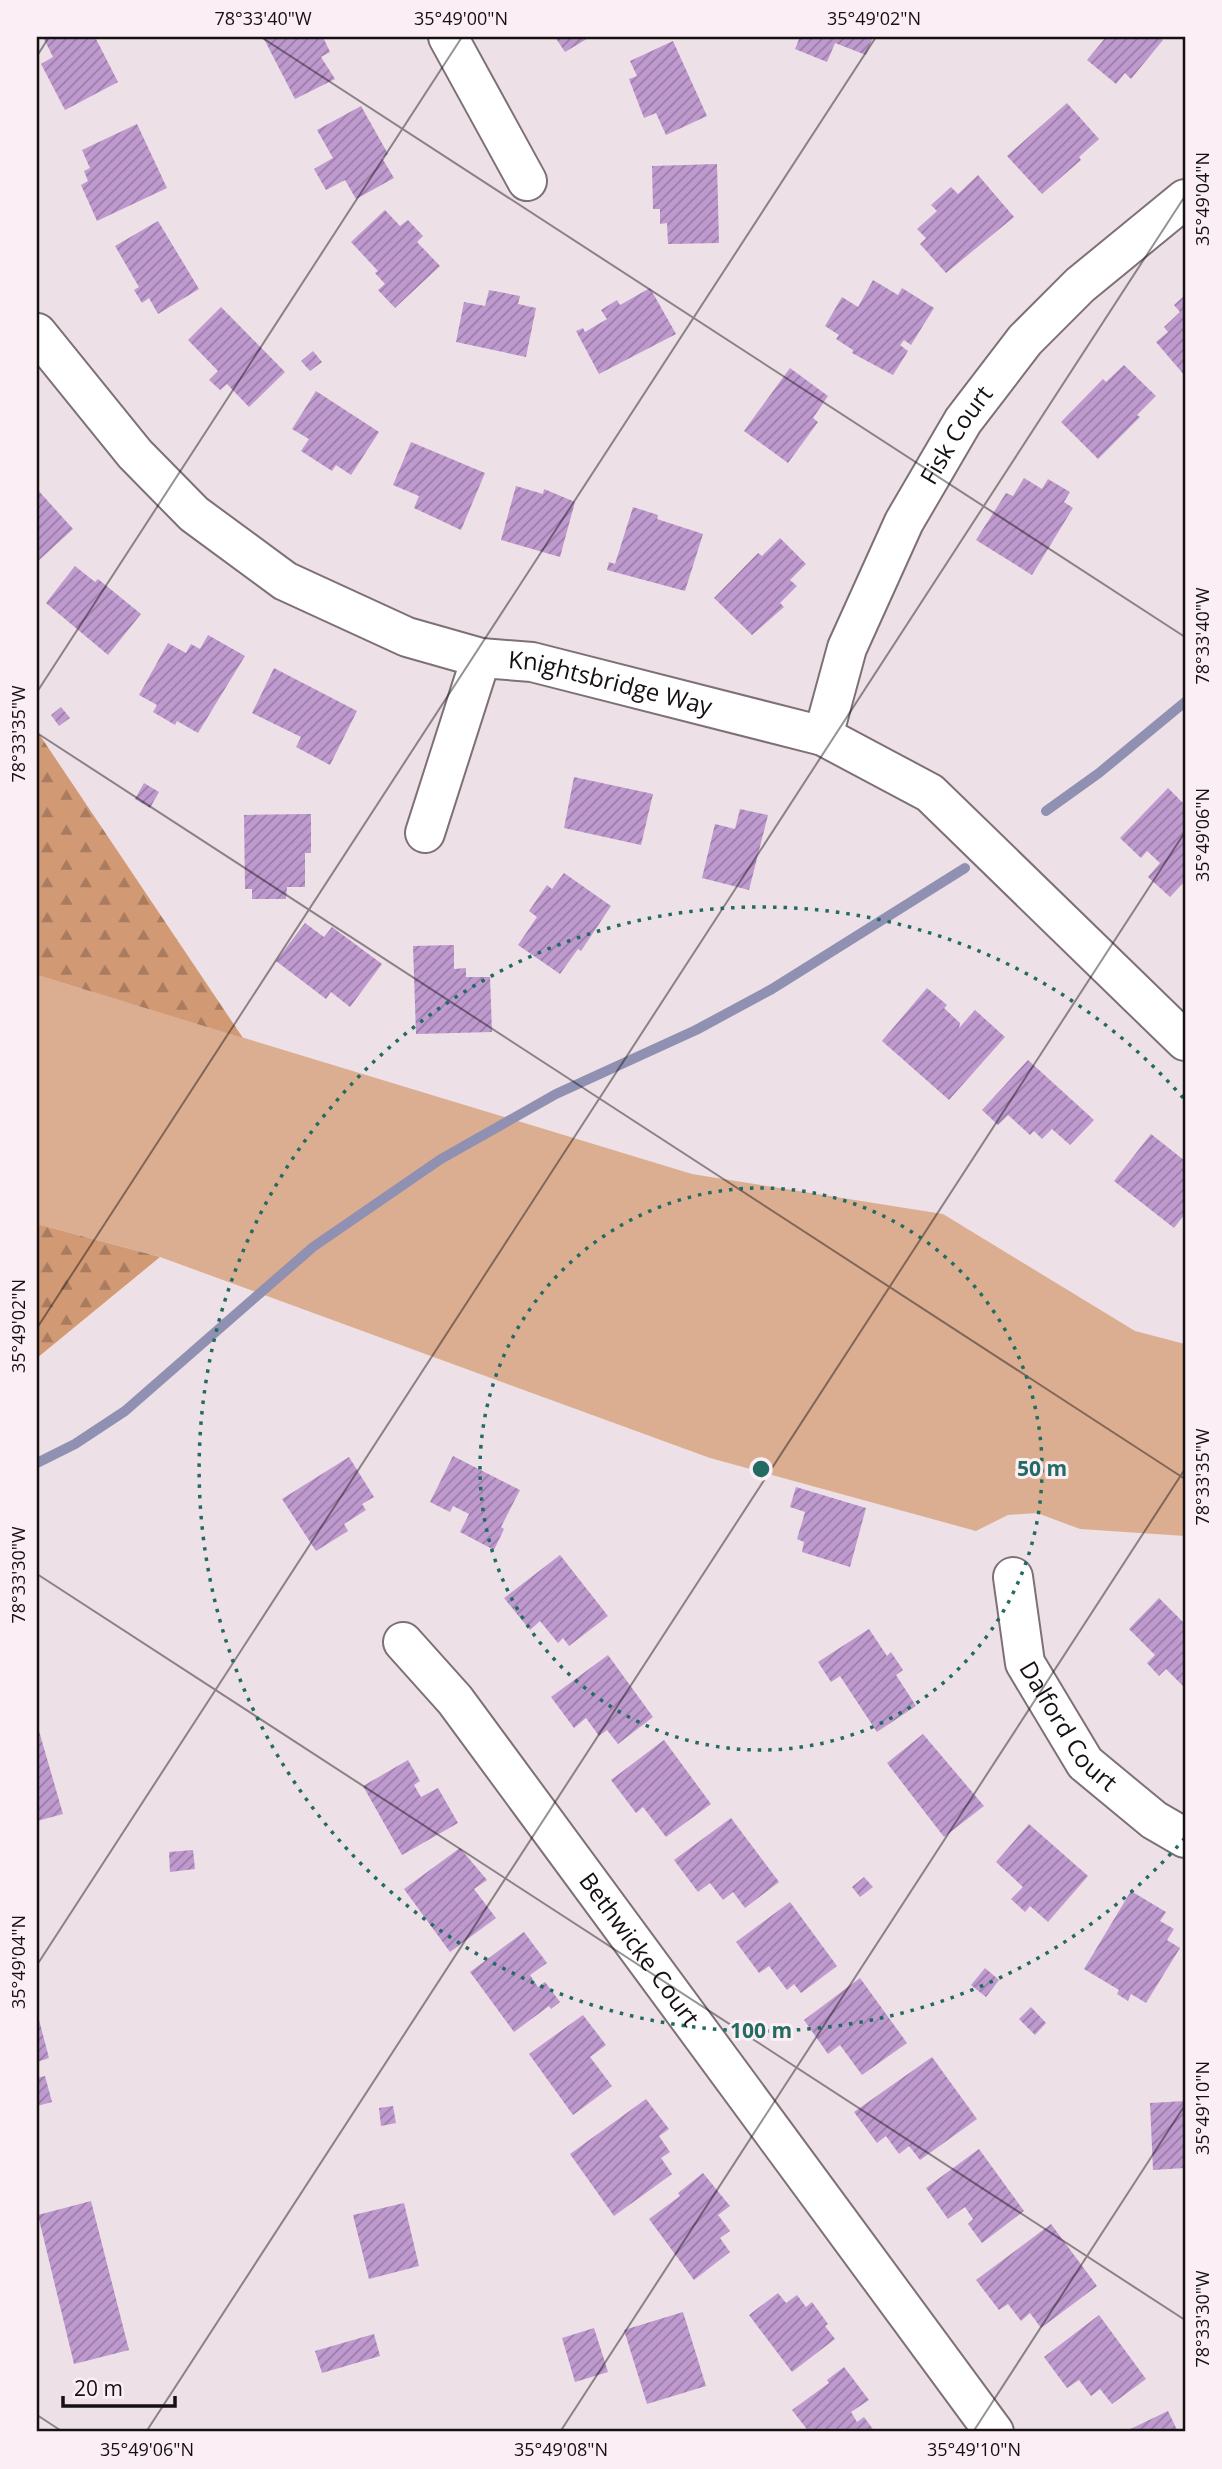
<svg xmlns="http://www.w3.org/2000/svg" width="1222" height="2469" viewBox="0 0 1222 2469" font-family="'Open Sans',sans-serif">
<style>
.grass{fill:#dcae91}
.forest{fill:url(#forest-firs)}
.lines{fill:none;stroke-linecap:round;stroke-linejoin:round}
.stream{stroke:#9090b3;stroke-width:10}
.building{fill:url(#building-hatch)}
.minor-casing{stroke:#7d7177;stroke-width:42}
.minor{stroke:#fff;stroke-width:38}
.ticks{fill:none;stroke:#151012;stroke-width:2;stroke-opacity:0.45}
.ring{fill:none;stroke:#226b62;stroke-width:3.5;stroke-dasharray:3.5 7}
.labels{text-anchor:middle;stroke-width:6;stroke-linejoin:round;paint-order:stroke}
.street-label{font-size:24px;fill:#151012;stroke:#fbeef4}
.centre{fill:#226b62;stroke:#fbeef4;stroke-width:3.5}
.ring-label{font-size:21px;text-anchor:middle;font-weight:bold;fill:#226b62;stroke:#fbeef4;stroke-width:6;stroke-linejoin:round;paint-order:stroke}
.neatline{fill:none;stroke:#151012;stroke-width:2.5}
.ticks-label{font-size:18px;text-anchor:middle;fill:#151012}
</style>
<defs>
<pattern id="forest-firs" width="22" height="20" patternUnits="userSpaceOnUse" patternTransform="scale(1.75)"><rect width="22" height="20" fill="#d29975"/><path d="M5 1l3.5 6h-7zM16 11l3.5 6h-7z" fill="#a97b5f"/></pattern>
<pattern id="building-hatch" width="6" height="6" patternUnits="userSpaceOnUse" patternTransform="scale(1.75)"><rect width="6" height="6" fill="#bf9acf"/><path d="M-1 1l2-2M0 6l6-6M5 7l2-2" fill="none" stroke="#9a7ca7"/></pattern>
</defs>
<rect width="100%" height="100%" fill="#ede0e6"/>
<path class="grass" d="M 37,975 L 692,1174 L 943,1214 L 1135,1331 L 1185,1344 L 1185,1536 L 1080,1529 L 1037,1513 L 1008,1515 L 976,1531 L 710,1458 L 160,1257 L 37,1224 Z"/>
<g class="forest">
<path d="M 37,731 L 243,1038 L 37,975 Z"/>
<path d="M 37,1224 L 160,1257 L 37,1358 Z"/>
</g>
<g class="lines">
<g class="stream">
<path d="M 1046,811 L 1099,773 L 1185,702"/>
<path d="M 37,1463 L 75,1444 L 125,1411 L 313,1247 L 441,1159 L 556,1094 L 696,1030 L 772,989 L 965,868"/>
</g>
</g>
<g class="building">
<path d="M 43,37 L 95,37 L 118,82 L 65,110 L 41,64 L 53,57 Z"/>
<path d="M 263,37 L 323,37 L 330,52 L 321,57 L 335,79 L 295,99 Z"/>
<path d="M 555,37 L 590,37 L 565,52 Z"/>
<path d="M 800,37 L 873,37 L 866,55 L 835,43 L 827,62 L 795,49 Z"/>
<path d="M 1106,37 L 1159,37 L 1163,40 L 1131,79 L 1125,73 L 1116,84 L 1087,60 Z"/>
<path d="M 673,41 L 707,116 L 666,135 L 656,113 L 644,118 L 629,79 L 637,76 L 630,61 Z"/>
<path d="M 1067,103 L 1099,139 L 1079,157 L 1081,160 L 1042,194 L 1007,156 Z"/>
<path d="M 361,106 L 388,154 L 382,158 L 394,178 L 356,199 L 345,180 L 326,190 L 314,169 L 333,158 L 317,130 Z"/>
<path d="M 137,124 L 167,188 L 97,221 L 81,185 L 88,181 L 84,171 L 90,168 L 82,150 Z"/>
<path d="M 717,164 L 719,243 L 668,244 L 667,223 L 660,224 L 660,209 L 653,209 L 652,166 Z"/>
<path d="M 978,175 L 1014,217 L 946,273 L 920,244 L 926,238 L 917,229 L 937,211 L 931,205 L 951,187 L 958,194 Z"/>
<path d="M 385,210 L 400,226 L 408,220 L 423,236 L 417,242 L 440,266 L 395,308 L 378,290 L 385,284 L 375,273 L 378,271 L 351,242 Z"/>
<path d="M 158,221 L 199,289 L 158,314 L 149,298 L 142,303 L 134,290 L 139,287 L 115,246 Z"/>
<path d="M 873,280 L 898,295 L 902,288 L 934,308 L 911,345 L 904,340 L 900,345 L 908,351 L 893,375 L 852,353 L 853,350 L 836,339 L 839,335 L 825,326 L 842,297 L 858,307 Z"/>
<path d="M 650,288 L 676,334 L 599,374 L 576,331 L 583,328 L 585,332 L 607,319 L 601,310 L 617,300 L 620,305 Z"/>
<path d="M 489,290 L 520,296 L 518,304 L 536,308 L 526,357 L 456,342 L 464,302 L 485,306 Z"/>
<path d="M 1185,295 L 1185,376 L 1156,342 L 1168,332 L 1164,327 L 1180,312 L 1174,305 Z"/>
<path d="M 221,307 L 285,372 L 249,407 L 227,384 L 220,390 L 209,380 L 218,371 L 188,340 Z"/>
<path d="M 313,351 L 322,362 L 310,371 L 301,361 Z"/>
<path d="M 1124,365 L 1156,396 L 1137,415 L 1140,417 L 1098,459 L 1061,422 L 1103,379 L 1106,382 Z"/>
<path d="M 790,368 L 828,396 L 813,418 L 818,422 L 788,463 L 744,431 Z"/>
<path d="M 316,391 L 379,432 L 351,475 L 336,465 L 332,471 L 301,451 L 309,439 L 292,429 Z"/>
<path d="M 411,442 L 485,473 L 461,530 L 414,508 L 419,496 L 393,485 Z"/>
<path d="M 1024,478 L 1042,489 L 1048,479 L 1070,492 L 1064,502 L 1073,508 L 1032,575 L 976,540 L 1006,493 L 1013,496 Z"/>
<path d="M 516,486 L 543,494 L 544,489 L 575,502 L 560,557 L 501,540 Z"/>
<path d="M 37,489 L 73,529 L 37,562 Z"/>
<path d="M 633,507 L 658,515 L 657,519 L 703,534 L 685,591 L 607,570 L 609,562 L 615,564 Z"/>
<path d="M 780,538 L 806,564 L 790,580 L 797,586 L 780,603 L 784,607 L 752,635 L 714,598 L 758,553 L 762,556 Z"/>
<path d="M 75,566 L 95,582 L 98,579 L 141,614 L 108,655 L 46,603 Z"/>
<path d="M 208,635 L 245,656 L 198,733 L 177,721 L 175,725 L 153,712 L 157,705 L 139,695 L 168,643 L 186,653 L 191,644 L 200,649 Z"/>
<path d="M 274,668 L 357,711 L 330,765 L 296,747 L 301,737 L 252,713 Z"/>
<path d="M 61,707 L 70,718 L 59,726 L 51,715 Z"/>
<path d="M 574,777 L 653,794 L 641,845 L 564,828 Z"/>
<path d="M 144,783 L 159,792 L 150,808 L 135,799 Z"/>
<path d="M 1168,788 L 1185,805 L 1185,881 L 1170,897 L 1148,877 L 1160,863 L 1147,851 L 1141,858 L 1120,838 Z"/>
<path d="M 740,809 L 768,815 L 749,890 L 702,878 L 715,824 L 735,829 Z"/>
<path d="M 311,814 L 311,853 L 305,853 L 305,887 L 287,887 L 286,899 L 252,899 L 252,889 L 245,889 L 244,815 Z"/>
<path d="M 564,873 L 611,906 L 581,951 L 578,949 L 560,974 L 518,945 L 537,917 L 529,911 L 547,885 L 552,889 Z"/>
<path d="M 305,923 L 324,937 L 332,927 L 382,964 L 350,1007 L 331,992 L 326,999 L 276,961 Z"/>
<path d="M 454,945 L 454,969 L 466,968 L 466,977 L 490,977 L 492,1032 L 416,1034 L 413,946 Z"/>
<path d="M 927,988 L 947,1005 L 944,1008 L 960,1023 L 959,1028 L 975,1010 L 1005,1037 L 949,1100 L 882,1041 Z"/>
<path d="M 1028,1060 L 1094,1120 L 1070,1145 L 1052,1129 L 1042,1139 L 1034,1131 L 1030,1135 L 1008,1115 L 998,1125 L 982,1110 Z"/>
<path d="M 1151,1134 L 1185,1161 L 1185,1214 L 1174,1228 L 1114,1181 Z"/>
<path d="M 453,1456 L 520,1490 L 501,1527 L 504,1529 L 494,1550 L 460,1532 L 469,1514 L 453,1506 L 450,1512 L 430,1502 Z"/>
<path d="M 349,1457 L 374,1497 L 362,1504 L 366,1510 L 344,1524 L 348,1531 L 316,1551 L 282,1499 Z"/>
<path d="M 796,1487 L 866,1508 L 850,1567 L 802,1552 L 804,1542 L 797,1539 L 805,1512 L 790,1507 Z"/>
<path d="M 560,1555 L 608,1616 L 569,1646 L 563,1638 L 558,1643 L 540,1621 L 530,1630 L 504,1598 Z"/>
<path d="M 1159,1598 L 1185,1624 L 1184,1687 L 1166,1669 L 1159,1676 L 1147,1663 L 1155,1655 L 1129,1629 Z"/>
<path d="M 869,1629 L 887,1656 L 891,1652 L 903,1670 L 896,1675 L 916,1706 L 877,1732 L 840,1676 L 831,1682 L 818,1662 Z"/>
<path d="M 608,1655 L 653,1717 L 618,1744 L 607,1730 L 599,1736 L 586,1718 L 574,1728 L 551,1697 Z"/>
<path d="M 37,1724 L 63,1814 L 37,1821 Z"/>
<path d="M 923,1734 L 984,1806 L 944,1837 L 887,1763 Z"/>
<path d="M 664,1740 L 711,1804 L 666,1837 L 643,1807 L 636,1813 L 611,1780 Z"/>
<path d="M 408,1760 L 420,1781 L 414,1785 L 421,1797 L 438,1788 L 458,1823 L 402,1855 L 363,1786 Z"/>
<path d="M 731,1818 L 779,1882 L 745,1908 L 733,1892 L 723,1900 L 710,1883 L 698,1892 L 674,1860 Z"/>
<path d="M 1029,1824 L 1088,1876 L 1048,1922 L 1030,1906 L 1025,1912 L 1011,1899 L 1023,1887 L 996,1862 Z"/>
<path d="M 460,1848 L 487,1880 L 474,1889 L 496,1918 L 450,1952 L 404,1889 Z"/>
<path d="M 193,1850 L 195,1869 L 170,1872 L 169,1852 Z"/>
<path d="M 864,1877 L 873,1887 L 860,1897 L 852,1887 Z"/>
<path d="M 1131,1891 L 1166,1912 L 1160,1921 L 1174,1929 L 1167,1940 L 1180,1948 L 1146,2003 L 1131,1994 L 1128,2001 L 1117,1994 L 1119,1990 L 1084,1969 Z"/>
<path d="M 790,1902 L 837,1966 L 801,1993 L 794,1984 L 787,1990 L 769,1966 L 759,1973 L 736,1942 Z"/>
<path d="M 524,1932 L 547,1963 L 530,1975 L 538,1987 L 545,1982 L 560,2002 L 551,2009 L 549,2006 L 514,2032 L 470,1972 Z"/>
<path d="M 985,1968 L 999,1980 L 986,1997 L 971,1985 Z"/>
<path d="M 860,1978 L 907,2043 L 862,2075 L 840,2045 L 828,2054 L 804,2020 Z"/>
<path d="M 1031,2007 L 1046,2023 L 1035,2035 L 1019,2019 Z"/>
<path d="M 583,2015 L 606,2045 L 590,2057 L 612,2086 L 573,2115 L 529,2054 Z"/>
<path d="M 38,2016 L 49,2058 L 37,2062 L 37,2017 Z"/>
<path d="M 932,2057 L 977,2119 L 920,2160 L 909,2146 L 899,2154 L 886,2136 L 877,2143 L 854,2112 Z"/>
<path d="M 45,2076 L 52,2102 L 37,2106 L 37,2078 Z"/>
<path d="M 646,2099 L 669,2129 L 659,2136 L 670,2152 L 661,2158 L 672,2174 L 614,2216 L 570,2154 Z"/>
<path d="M 1185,2101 L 1185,2168 L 1153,2170 L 1150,2103 Z"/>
<path d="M 393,2106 L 396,2123 L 381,2126 L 379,2108 Z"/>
<path d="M 979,2149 L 1024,2211 L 982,2243 L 968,2224 L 973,2219 L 965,2207 L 948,2219 L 926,2188 Z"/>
<path d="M 703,2173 L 730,2206 L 718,2215 L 730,2231 L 720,2238 L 730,2252 L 694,2280 L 649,2219 L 680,2196 L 678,2193 Z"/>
<path d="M 91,2201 L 129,2350 L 74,2364 L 38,2215 Z"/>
<path d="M 404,2203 L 419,2266 L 369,2279 L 353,2215 Z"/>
<path d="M 1051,2224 L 1097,2286 L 1041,2328 L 1030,2313 L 1021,2321 L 1008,2304 L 999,2310 L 976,2280 Z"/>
<path d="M 778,2293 L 786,2303 L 797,2295 L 806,2307 L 812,2302 L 828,2324 L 825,2326 L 835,2339 L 792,2372 L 749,2315 Z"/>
<path d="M 683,2312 L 706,2386 L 647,2404 L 624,2330 Z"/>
<path d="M 1099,2315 L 1146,2379 L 1112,2404 L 1100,2389 L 1091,2396 L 1079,2380 L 1067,2388 L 1044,2357 Z"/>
<path d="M 594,2328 L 608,2372 L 575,2382 L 562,2338 Z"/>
<path d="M 374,2334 L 380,2356 L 322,2373 L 315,2351 Z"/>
<path d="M 844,2367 L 869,2400 L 851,2412 L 857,2422 L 864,2417 L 875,2432 L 809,2432 L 792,2410 L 829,2383 L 827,2380 Z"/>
<path d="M 1168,2411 L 1178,2432 L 1124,2432 Z"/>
</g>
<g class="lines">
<defs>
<g id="minor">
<path d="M 448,37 L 527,181"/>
<path id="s1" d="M 37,333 L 135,454 L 194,514 L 285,581 L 407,637 L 481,658 L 532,662 L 823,736 L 930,793 L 1185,1041"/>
<path id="s2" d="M 823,736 L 847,648 L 904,522 L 963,421 L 1025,340 L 1080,285 L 1185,199"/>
<path d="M 425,833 L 481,658"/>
<path id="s3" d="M 1013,1577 L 1025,1663 L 1085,1763 L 1154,1820 L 1185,1838"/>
<path id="s4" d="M 403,1642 L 455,1700 L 994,2432"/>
</g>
</defs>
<use href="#minor" class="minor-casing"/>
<use href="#minor" class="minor"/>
</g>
<path class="ticks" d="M 261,37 L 1185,637M 37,56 L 49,37M 37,692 L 462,37M 37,733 L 1185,1479M 37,1328 L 876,37M 37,1574 L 1185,2320M 37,1965 L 1185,196M 37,2415 L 63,2432M 146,2432 L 1185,832M 560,2432 L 1185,1469M 973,2432 L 1185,2105"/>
<g class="ring">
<circle cx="761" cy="1469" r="281"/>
<path d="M1185 1838A562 562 0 1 1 1185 1100"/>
</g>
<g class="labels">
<g class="street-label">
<text dy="8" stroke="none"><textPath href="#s2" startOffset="331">Fisk Court</textPath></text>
<text dy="8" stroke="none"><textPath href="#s1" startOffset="696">Knightsbridge Way</textPath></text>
<text dy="8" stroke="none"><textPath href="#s3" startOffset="164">Dalford Court</textPath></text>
<text dy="8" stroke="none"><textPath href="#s4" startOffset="388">Bethwicke Court</textPath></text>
</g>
</g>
<circle cx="761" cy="1469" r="10" class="centre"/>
<g class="ring-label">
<text x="1042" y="1476">50 m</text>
<text x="761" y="2038">100 m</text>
</g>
<rect width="1222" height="2469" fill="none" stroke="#fbeef4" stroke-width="77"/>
<path d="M63 2396v10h112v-10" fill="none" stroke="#151012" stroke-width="3.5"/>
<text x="74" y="2396" font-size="21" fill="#151012" stroke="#fbeef4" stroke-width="5" paint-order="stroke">20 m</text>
<rect x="38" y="38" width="1146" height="2392" class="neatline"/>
<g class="ticks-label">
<text x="263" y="25">78°33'40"W</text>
<text x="461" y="25">35°49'00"N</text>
<text x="874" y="25">35°49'02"N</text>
<text transform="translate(1203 199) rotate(-90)" y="6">35°49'04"N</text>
<text transform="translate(1203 636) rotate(-90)" y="6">78°33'40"W</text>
<text transform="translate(19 734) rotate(-90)" y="6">78°33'35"W</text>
<text transform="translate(1203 835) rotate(-90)" y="6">35°49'06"N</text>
<text transform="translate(19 1326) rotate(-90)" y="6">35°49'02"N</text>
<text transform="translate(1203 1477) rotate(-90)" y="6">78°33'35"W</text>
<text transform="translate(19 1575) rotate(-90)" y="6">78°33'30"W</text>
<text transform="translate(19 1962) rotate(-90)" y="6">35°49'04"N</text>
<text transform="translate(1203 2108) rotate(-90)" y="6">35°49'10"N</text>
<text transform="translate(1203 2319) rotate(-90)" y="6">78°33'30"W</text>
<text x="147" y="2456">35°49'06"N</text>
<text x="561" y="2456">35°49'08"N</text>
<text x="974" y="2456">35°49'10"N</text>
</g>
</svg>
